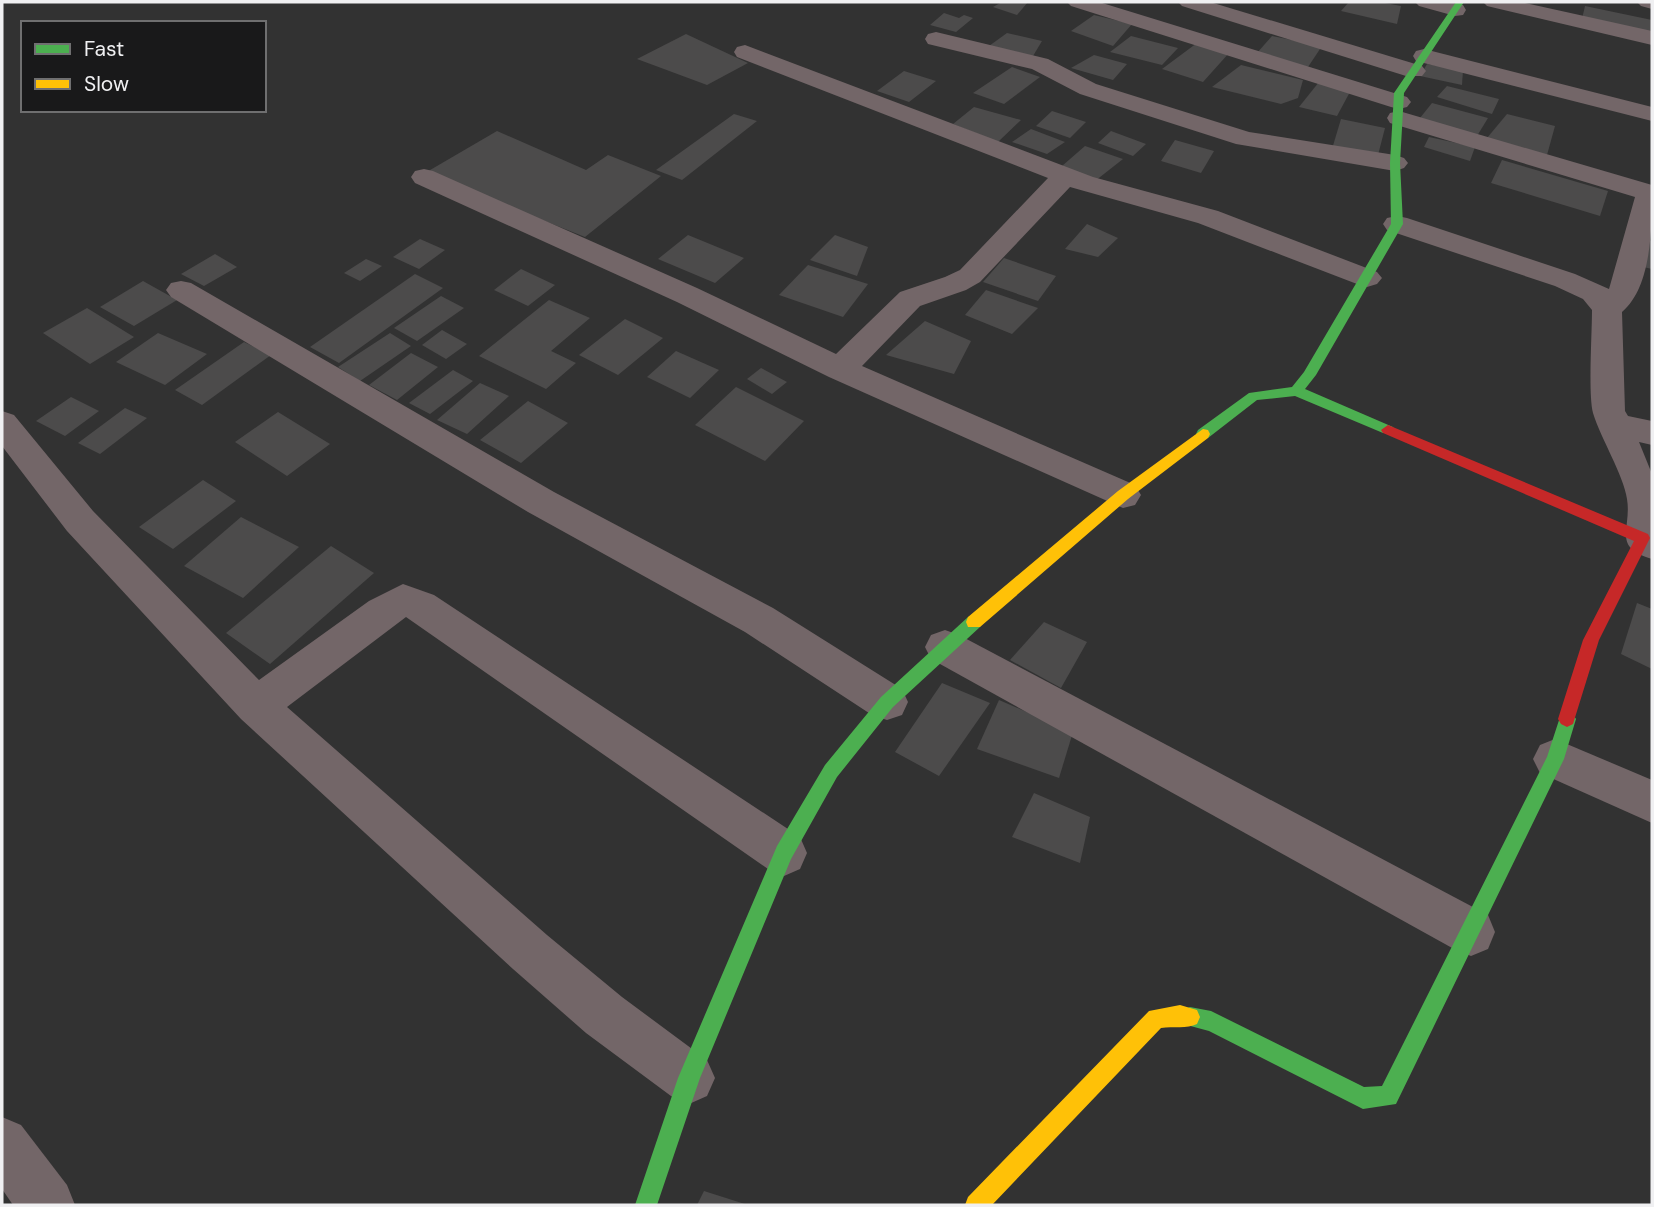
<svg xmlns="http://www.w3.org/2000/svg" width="1654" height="1207" viewBox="0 0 1654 1207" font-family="'DM Sans',sans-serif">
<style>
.building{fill:#4c4b4b}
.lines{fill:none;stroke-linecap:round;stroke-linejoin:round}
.street{fill:#736668;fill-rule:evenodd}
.fast{fill:#4caf50;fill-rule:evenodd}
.slow{fill:#ffc107;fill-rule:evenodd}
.jam{fill:#c62828;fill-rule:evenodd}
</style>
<rect width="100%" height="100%" fill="#323232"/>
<g class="building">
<path d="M 1002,2 L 1028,2 L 1017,15 L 993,7 Z"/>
<path d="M 1349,2 L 1380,2 L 1401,6 L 1397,24 L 1341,11 Z"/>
<path d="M 1585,6 L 1652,20 L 1652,35 L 1582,19 Z"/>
<path d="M 944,13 L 959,18 L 964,15 L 973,18 L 956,32 L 930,25 Z"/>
<path d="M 1094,15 L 1132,24 L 1113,46 L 1071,31 Z"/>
<path d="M 1007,33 L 1042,41 L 1033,56 L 989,46 Z"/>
<path d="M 686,34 L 748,63 L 707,85 L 637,59 Z"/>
<path d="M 1131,36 L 1178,48 L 1162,65 L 1110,52 Z"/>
<path d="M 1272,36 L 1322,46 L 1308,67 L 1257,53 Z"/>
<path d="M 1197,43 L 1229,53 L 1203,82 L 1162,69 Z"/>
<path d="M 1094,55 L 1127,64 L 1113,80 L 1071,68 Z"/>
<path d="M 1427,64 L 1463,70 L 1462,85 L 1420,76 Z"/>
<path d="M 1241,65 L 1303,80 L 1298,98 L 1281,104 L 1212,87 Z"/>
<path d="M 1012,67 L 1040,77 L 1004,104 L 973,93 Z"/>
<path d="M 904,71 L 936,81 L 909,102 L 877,91 Z"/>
<path d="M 1319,82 L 1351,90 L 1337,116 L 1299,107 Z"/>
<path d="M 1447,86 L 1499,99 L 1492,114 L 1437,97 Z"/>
<path d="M 1432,103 L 1488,118 L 1477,136 L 1420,118 Z"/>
<path d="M 974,107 L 1021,120 L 998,142 L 953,124 Z"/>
<path d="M 1052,111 L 1086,122 L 1070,138 L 1036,126 Z"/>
<path d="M 734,114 L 757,121 L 682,180 L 656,170 Z"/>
<path d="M 1507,114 L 1555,126 L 1547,155 L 1487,138 Z"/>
<path d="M 1341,119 L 1385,128 L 1378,155 L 1332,149 Z"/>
<path d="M 1031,129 L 1065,142 L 1047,154 L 1012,142 Z"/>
<path d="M 497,131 L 586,170 L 608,155 L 661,176 L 585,237 L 425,173 Z"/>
<path d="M 1111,131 L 1146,144 L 1133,156 L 1098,143 Z"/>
<path d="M 1429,137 L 1475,147 L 1470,161 L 1424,147 Z"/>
<path d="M 1175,140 L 1214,151 L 1201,173 L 1161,161 Z"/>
<path d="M 1085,146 L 1123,159 L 1095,181 L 1062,166 Z"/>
<path d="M 1502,160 L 1608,191 L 1600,216 L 1491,183 Z"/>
<path d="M 1087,224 L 1118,238 L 1098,257 L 1065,249 Z"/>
<path d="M 688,235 L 744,258 L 715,283 L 658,259 Z"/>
<path d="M 835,235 L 868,247 L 857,276 L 810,260 Z"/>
<path d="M 1638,237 L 1652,241 L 1652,269 L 1639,266 Z"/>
<path d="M 420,239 L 445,250 L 419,269 L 393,257 Z"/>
<path d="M 215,254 L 237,267 L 204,286 L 181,274 Z"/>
<path d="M 1004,258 L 1056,276 L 1038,301 L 983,282 Z"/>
<path d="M 366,259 L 382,266 L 360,281 L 344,273 Z"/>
<path d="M 808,265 L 868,284 L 843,317 L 779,295 Z"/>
<path d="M 521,269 L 555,285 L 528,306 L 494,290 Z"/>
<path d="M 415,274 L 443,288 L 339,363 L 310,347 Z"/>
<path d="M 143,281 L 177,300 L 134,326 L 100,307 Z"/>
<path d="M 986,290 L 1038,308 L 1012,334 L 965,315 Z"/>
<path d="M 441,296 L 464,308 L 417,341 L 394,328 Z"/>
<path d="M 549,300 L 590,318 L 551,351 L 576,363 L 546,389 L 479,356 Z"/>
<path d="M 87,308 L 134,337 L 90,364 L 43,333 Z"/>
<path d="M 625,319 L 663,338 L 618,375 L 579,355 Z"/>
<path d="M 925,321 L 971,341 L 954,374 L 886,355 Z"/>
<path d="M 442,330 L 467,344 L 446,359 L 422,345 Z"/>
<path d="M 158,333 L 207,354 L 165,385 L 116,362 Z"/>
<path d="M 390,333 L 411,346 L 360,381 L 338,367 Z"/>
<path d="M 244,342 L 271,355 L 202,405 L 175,390 Z"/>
<path d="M 676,351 L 719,370 L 690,398 L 647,377 Z"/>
<path d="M 411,353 L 438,367 L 397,400 L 369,385 Z"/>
<path d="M 761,368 L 787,382 L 772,394 L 747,379 Z"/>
<path d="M 453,370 L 473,381 L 430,414 L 409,403 Z"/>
<path d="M 480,383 L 509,396 L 467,434 L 437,420 Z"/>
<path d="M 736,387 L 804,421 L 765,461 L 695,425 Z"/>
<path d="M 71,397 L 99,411 L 65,436 L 36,421 Z"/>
<path d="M 528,401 L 568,423 L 521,463 L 480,440 Z"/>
<path d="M 125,408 L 147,418 L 100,454 L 78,443 Z"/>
<path d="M 278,412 L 330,444 L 287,476 L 235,442 Z"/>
<path d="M 203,480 L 236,501 L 173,549 L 139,527 Z"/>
<path d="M 241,517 L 299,547 L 243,598 L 184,566 Z"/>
<path d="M 331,546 L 374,573 L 270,664 L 226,633 Z"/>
<path d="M 1637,603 L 1652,609 L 1652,669 L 1621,654 Z"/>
<path d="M 1044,622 L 1087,642 L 1061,688 L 1010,660 Z"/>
<path d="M 942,683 L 990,703 L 939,776 L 895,752 Z"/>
<path d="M 999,700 L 1073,732 L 1059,778 L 977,749 Z"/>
<path d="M 1034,793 L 1090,817 L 1080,863 L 1012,837 Z"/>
<path d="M 704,1191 L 748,1205 L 697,1205 Z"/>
</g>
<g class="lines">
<g class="street">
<path d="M 1067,2 L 1099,2 L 1407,97 L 1411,102 L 1407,107 L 1399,109 L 1391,107 L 1071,6 Z"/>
<path d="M 1178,2 L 1210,2 L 1422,66 L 1426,71 L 1422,76 L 1406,76 L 1182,6 Z"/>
<path d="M 1415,2 L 1449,2 L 1463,5 L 1466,10 L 1463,15 L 1455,16 L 1419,6 Z"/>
<path d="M 1483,2 L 1521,2 L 1652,31 L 1652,45 L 1487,6 Z"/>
<path d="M 1637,2 L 1652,2 L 1652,9 L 1641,6 Z"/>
<path d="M 936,32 L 1048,59 L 1096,84 L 1249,132 L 1395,155 L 1404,158 L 1408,163 L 1404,168 L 1395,171 L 1236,144 L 1080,94 L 1032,69 L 928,44 L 925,39 L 928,34 Z"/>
<path d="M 745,45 L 1093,177 L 1218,211 L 1377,272 L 1382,278 L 1377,284 L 1367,287 L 1357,284 L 1198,223 L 1070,187 L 980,282 L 966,290 L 920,306 L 862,366 L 1135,485 L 1141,495 L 1135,505 L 1123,508 L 829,377 L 677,302 L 415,183 L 411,177 L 415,171 L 424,169 L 433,171 L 697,288 L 836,354 L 900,292 L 945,277 L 960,270 L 1048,178 L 737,57 L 734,52 L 737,47 Z"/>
<path d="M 1424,49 L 1652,107 L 1652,121 L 1416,61 L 1413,56 L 1416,51 Z"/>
<path d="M 1399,111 L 1652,185 C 1652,222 1653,286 1622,312 L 1625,411 L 1628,416 L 1652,421 L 1652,445 L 1639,442 L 1652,474 L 1652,559 C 1611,547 1632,529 1627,499 C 1623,474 1601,439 1593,413 C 1588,393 1592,335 1592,310 L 1583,299 L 1555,286 L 1387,230 L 1383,224 L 1387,218 L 1397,216 L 1407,218 L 1575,274 L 1609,289 L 1635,197 L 1390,123 L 1387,118 L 1390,113 Z"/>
<path d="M 181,281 L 191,283 L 554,492 L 773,608 L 902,689 L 908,702 L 902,715 L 887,720 L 872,715 L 745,632 L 528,512 L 171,297 L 166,290 L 171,283 Z"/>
<path d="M 2,411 L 14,415 L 93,511 L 259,680 L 369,601 L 403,584 L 434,595 L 800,837 L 807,853 L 800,869 L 784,876 L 768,869 L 406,617 L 287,707 L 547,935 L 622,997 L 707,1060 L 715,1078 L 707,1096 L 689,1104 L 671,1096 L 586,1033 L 513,969 L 241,719 L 67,531 L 2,446 Z"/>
<path d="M 945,630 L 959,635 L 1488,915 L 1495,932 L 1488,949 L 1471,956 L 1454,949 L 931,659 L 925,647 L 931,635 Z"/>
<path d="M 1555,739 L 1652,780 L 1652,823 L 1540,773 L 1533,759 L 1540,745 Z"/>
<path d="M 2,1117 L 21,1125 L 67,1185 L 75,1205 L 13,1205 L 2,1189 Z"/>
</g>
<g class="fast">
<path d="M 1456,2 L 1464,2 L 1404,93 L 1400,163 L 1403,224 L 1316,375 L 1305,389 L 1393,427 L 1395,430 L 1393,433 L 1383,433 L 1295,396 L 1257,400 L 1208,438 L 1198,438 L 1196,434 L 1198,430 L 1249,393 L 1292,387 L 1304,372 L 1391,224 L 1390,163 L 1394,93 Z"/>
<path d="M 974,615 L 980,617 L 982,622 L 980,627 L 893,707 L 837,777 L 791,859 L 700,1078 L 657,1205 L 635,1205 L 678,1078 L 777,846 L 825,765 L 881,697 L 968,617 Z"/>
<path d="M 1567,711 L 1573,714 L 1576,719 L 1564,759 L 1396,1104 L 1363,1109 L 1209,1031 L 1183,1024 L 1180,1017 L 1183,1010 L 1190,1007 L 1211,1011 L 1364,1087 L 1382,1086 L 1547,757 L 1561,714 Z"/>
</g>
<g class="slow">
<path d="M 1203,429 L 1208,430 L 1210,434 L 1208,438 L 1128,499 L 980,627 L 968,627 L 966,622 L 968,617 L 1118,491 Z"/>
<path d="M 1180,1005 L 1197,1010 L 1200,1017 L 1197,1024 C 1187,1029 1173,1026 1161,1028 L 992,1205 L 965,1205 L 968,1197 L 1149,1011 Z"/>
</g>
<path class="jam" d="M 1388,425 L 1648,534 L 1650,538 L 1599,640 L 1573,724 L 1567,727 L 1561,724 L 1558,719 L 1583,640 L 1634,541 L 1383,433 L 1381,430 Z"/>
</g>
<rect width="1654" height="1207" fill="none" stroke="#f0f0f2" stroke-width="7"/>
<rect x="21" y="21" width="245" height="91" fill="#19191a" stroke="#6f6f70" stroke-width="2"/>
<rect x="35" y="44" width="35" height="10" fill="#4caf50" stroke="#6f6f70" stroke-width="2"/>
<text x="84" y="56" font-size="21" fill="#f0f0f2">Fast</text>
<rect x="35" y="79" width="35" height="10" fill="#ffc107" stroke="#6f6f70" stroke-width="2"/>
<text x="84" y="91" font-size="21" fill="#f0f0f2">Slow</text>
</svg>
